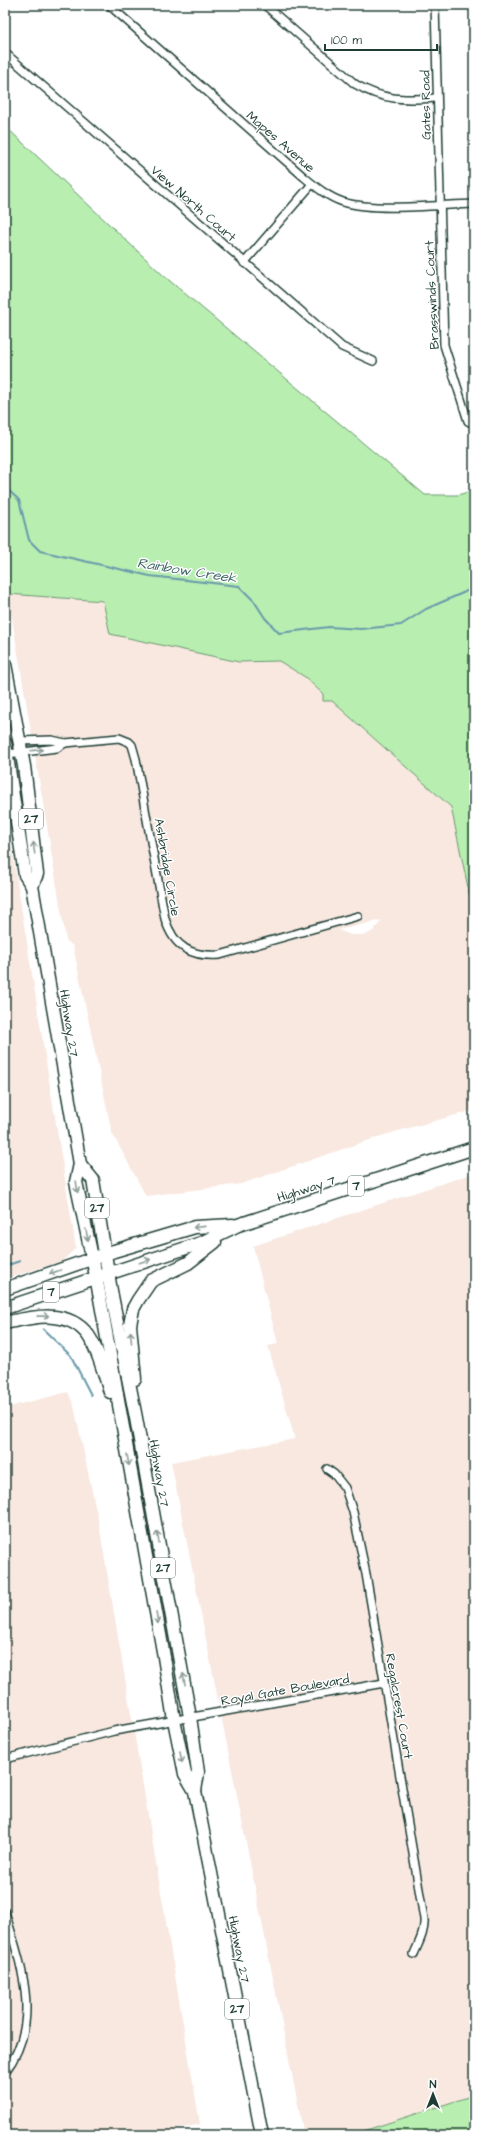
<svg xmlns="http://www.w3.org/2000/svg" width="479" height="2140" viewBox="0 0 479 2140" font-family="'Architects Daughter',sans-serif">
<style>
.built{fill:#f8e8e0;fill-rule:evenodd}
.green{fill:#b8eeb0;stroke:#6c9672}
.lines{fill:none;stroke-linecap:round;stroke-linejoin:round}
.stream{stroke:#689aab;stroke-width:2}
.minor-casing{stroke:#1f3d34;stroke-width:10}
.primary-casing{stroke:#1f3d34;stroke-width:15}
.minor{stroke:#fff;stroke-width:7}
.primary{stroke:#fff;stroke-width:12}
.oneway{stroke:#8f9e9a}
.labels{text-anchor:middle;stroke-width:3;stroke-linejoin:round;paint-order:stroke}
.shield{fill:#fff;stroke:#627771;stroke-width:1}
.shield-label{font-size:12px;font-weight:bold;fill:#1f3d34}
.street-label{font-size:13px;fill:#1f3d34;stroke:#fff}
.water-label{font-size:14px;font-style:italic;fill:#3d6466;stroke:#fff}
</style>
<rect width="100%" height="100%" fill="#fff"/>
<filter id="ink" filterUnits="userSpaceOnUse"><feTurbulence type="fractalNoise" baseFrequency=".025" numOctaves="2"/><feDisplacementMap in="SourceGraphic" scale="8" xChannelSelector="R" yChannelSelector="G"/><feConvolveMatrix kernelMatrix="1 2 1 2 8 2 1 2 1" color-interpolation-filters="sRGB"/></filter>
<g filter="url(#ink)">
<g class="built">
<path d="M 8,594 L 103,601 L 239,662 L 279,661 L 305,677 L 452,807 L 474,916 L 474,1110 L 384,1135 L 241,1184 L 146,1196 L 112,1133 L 73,946 L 66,940 ZM 382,920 L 373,931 L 365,935 L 351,935 L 338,930 Z"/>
<path d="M 9,831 L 76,1248 L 62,1261 L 5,1279 L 5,832 Z"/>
<path d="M 474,1173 L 474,2095 L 351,2135 L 304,2135 L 171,1462 L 295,1439 L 268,1346 L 278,1344 L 253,1246 Z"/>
<path d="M 68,1392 L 74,1406 L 99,1524 L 200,2124 L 155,2135 L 5,2135 L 5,1408 Z"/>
</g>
<g class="green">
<path d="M 5,126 L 164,276 L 425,495 L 458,495 L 474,490 L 474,916 L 451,807 L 332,701 L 323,701 L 323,694 L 305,677 L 279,661 L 239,662 L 110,634 L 103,601 L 8,594 L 5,577 Z"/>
<path d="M 474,2095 L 474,2135 L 351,2135 Z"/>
</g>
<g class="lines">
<g class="stream">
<path d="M 5,487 L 19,500 L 29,540 L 40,551 L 150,576 L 239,586 L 254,601 L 265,618 L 279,633 L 329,627 L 361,629 L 401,625 L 426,609 L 465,592 L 474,586"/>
<path d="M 5,1266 L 20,1261"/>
<path d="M 43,1329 L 71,1356 L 91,1395"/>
</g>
<defs>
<g id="minor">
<path d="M 109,5 L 304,177 C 316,187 328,197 343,202 C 376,212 438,205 474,204"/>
<path d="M 265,5 L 355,84 C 384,101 404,100 436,98"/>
<path d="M 435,5 L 444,345 L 468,421 L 474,424"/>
<path d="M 5,53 L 342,347 L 373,361"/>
<path d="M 244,263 L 312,184"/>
<path d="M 20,741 L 52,740 L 65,743 L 119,738 L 129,742 L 132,745 L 136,759 L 165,919 C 174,948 192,957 220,955 L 358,916"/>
<path d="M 7,754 L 57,748 L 65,743"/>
<path d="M 327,1469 L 334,1474 L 345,1488 L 353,1512 L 366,1574 L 424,1919 C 425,1932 419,1942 414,1954"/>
<path d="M 5,1759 L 114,1731 L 384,1683"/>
<path d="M 5,1912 C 21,1965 43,2022 5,2072"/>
</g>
<g id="primary">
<path d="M 5,664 L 24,766 L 37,874 L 32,886"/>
<path d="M 5,743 L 25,875 L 32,886 L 80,1164 L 76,1182 L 96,1276 L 164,1657 L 174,1720 L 185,1774 L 195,1791 L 262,2135"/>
<path d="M 80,1164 L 93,1180 L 111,1291 L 136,1418 L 190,1717 L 198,1772 L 195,1791"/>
<path d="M 5,1289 L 114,1251 L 195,1227 L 233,1225"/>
<path d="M 5,1308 L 201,1243 L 238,1225 L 474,1148"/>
<path d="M 5,1323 C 32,1317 68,1308 88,1335 C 99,1351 104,1374 110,1392"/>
<path d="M 135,1379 L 130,1325 L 133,1309 L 138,1300 L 151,1281 L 188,1263 L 215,1242"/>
</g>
</defs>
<use href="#minor" class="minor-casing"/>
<use href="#primary" class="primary-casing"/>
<use href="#minor" class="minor"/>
<use href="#primary" class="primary"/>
</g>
<defs><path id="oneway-shaft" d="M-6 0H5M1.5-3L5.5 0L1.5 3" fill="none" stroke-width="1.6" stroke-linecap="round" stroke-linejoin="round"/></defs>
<g class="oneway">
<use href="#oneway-shaft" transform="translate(37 750) rotate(-7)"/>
<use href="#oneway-shaft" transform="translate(34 848) rotate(-97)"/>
<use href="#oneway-shaft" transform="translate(77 1187) rotate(82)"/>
<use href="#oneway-shaft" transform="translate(199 1227) rotate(174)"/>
<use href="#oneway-shaft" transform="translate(87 1235) rotate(78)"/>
<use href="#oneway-shaft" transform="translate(145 1261) rotate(-18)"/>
<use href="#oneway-shaft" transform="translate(55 1272) rotate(161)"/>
<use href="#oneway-shaft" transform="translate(43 1316) rotate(-1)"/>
<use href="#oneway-shaft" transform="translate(131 1337) rotate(-95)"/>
<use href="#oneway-shaft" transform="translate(128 1460) rotate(80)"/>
<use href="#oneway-shaft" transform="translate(158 1537) rotate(-100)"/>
<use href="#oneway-shaft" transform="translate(157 1618) rotate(80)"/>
<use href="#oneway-shaft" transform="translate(184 1679) rotate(-100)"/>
<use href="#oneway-shaft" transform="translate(181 1757) rotate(79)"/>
</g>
</g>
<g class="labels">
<g class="shield">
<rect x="19" y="809" width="24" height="20" rx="3"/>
<rect x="348" y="1176" width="16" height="20" rx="3"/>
<rect x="85" y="1198" width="24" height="20" rx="3"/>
<rect x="43" y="1282" width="16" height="20" rx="3"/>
<rect x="151" y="1558" width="24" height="20" rx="3"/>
<rect x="225" y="1999" width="24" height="20" rx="3"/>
</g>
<g class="shield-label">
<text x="31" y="823">27</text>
<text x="356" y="1190">7</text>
<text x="97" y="1212">27</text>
<text x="51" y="1296">7</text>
<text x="163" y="1572">27</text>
<text x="237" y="2013">27</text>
</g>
<g class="street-label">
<text transform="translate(425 105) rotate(-91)" y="5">Gates Road</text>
<text transform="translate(281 141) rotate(41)" y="5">Mapes Avenue</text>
<text transform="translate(194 203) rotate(41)" y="5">View North Court</text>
<text transform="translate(431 295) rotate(-93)" y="5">Brasswinds Court</text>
<text transform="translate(168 867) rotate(80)" y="5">Ashbridge Circle</text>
<text transform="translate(70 1023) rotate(81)" y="5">Highway 27</text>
<text transform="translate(306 1188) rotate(-18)" y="5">Highway 7</text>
<text transform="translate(160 1473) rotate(80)" y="5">Highway 27</text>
<text transform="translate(285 1689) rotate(-10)" y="5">Royal Gate Boulevard</text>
<text transform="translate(400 1706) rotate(80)" y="5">Regalcrest Court</text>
<text transform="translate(240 1949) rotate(79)" y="5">Highway 27</text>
</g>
<g class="water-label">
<text transform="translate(187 570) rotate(9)" y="5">Rainbow Creek</text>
</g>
</g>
<rect width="479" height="2140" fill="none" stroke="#fff" stroke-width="20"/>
<rect x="10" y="10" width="459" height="2120" fill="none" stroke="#1f3d34" stroke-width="1.5" filter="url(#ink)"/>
<g transform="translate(433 2094)" stroke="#ffffff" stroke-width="3" paint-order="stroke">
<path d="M0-3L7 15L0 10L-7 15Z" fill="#1f3d34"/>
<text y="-6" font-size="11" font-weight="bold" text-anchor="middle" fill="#1f3d34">N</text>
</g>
<path d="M325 44v6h112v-6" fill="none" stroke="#1f3d34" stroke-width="2"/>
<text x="331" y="44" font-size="12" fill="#1f3d34" stroke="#ffffff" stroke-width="3" paint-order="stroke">100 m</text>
</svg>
